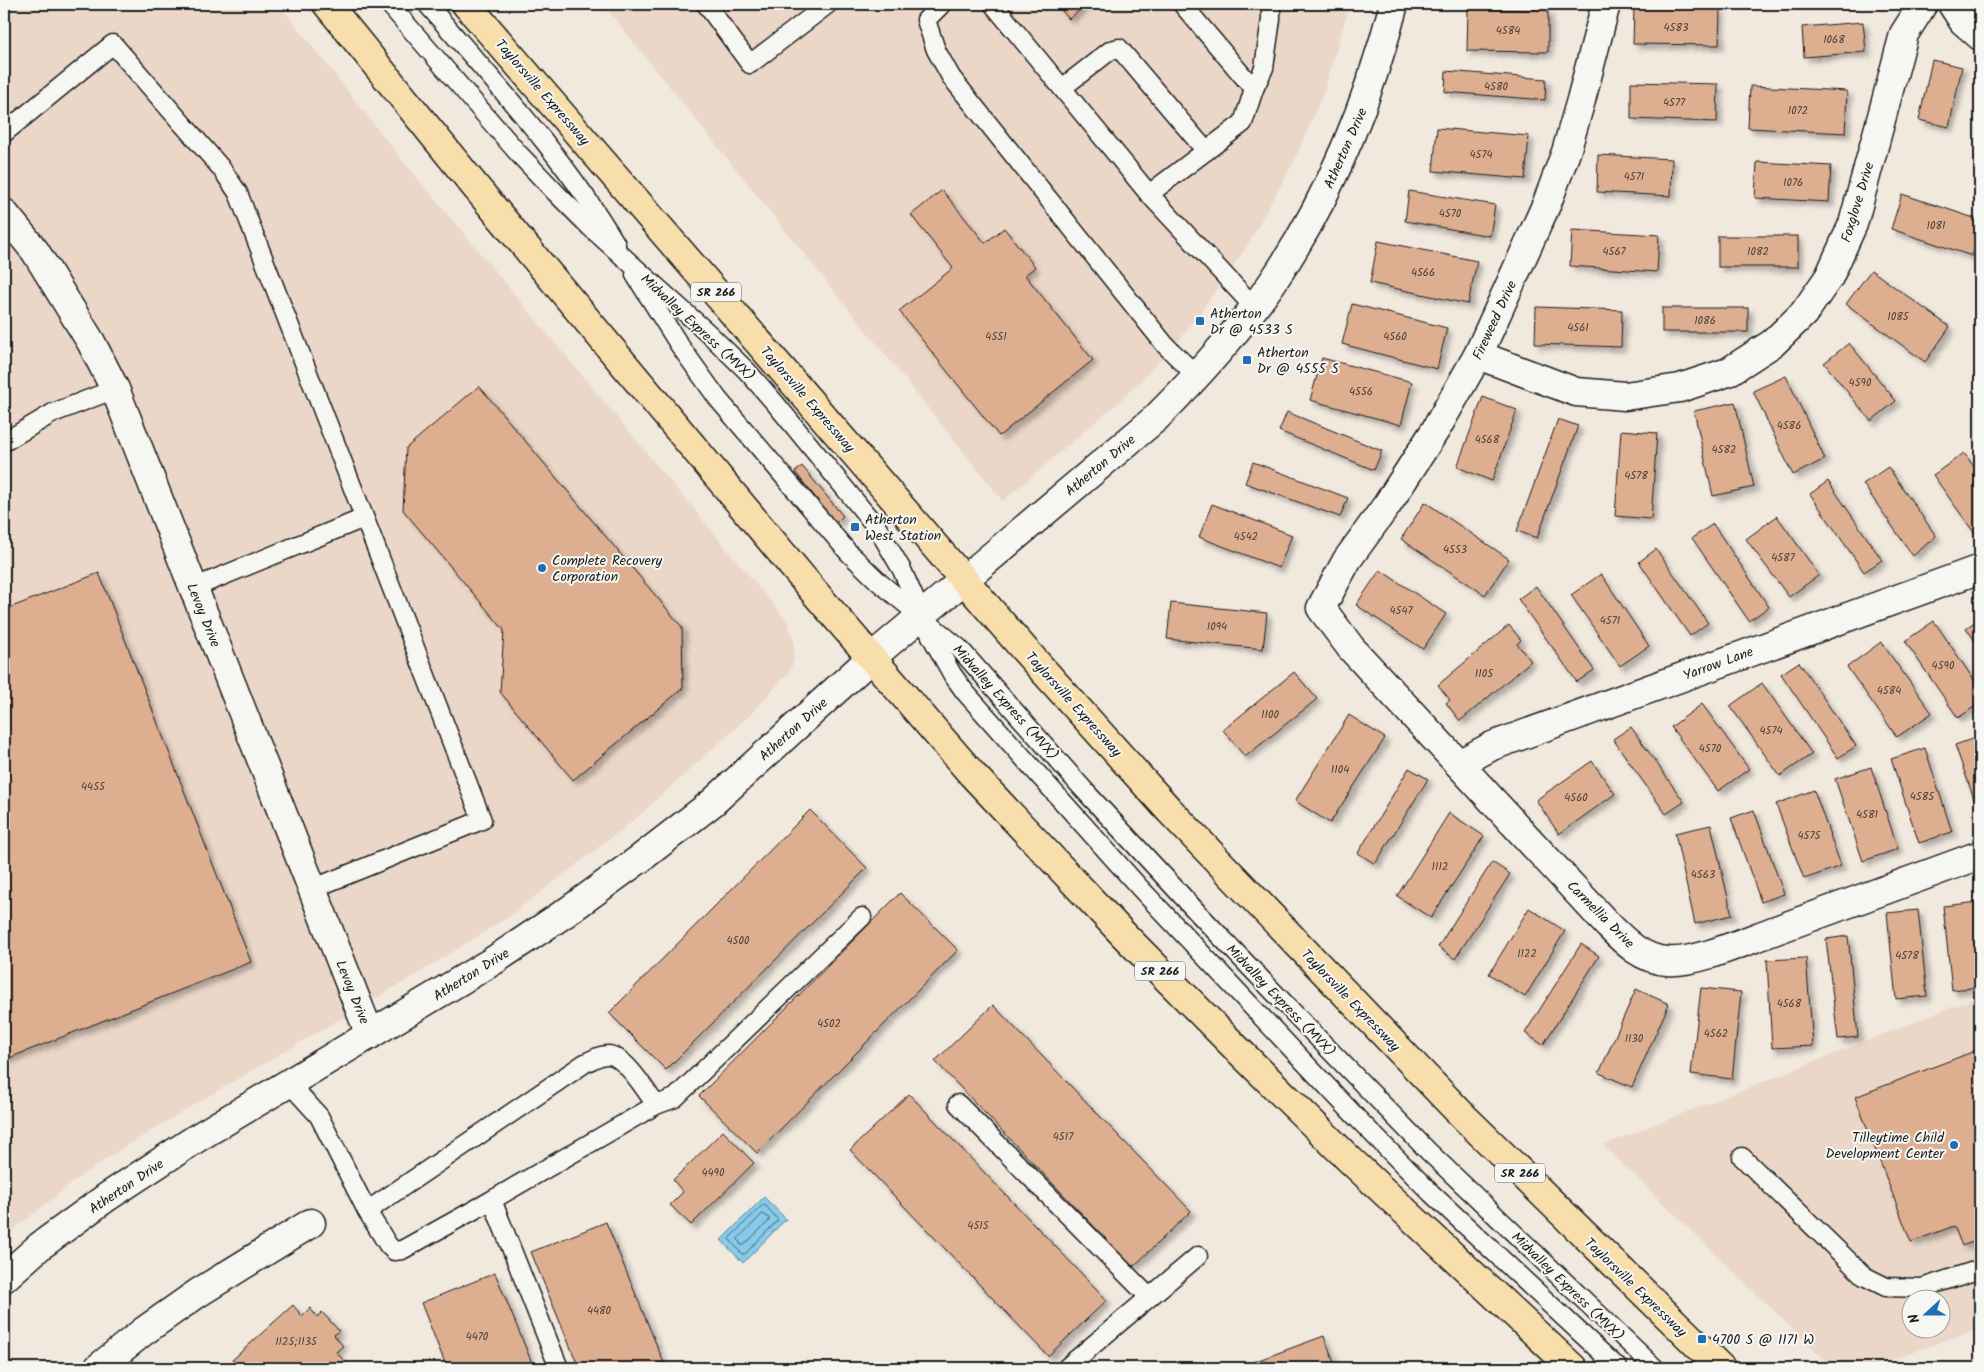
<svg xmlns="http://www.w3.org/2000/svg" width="1984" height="1372" viewBox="0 0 1984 1372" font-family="Kalam,sans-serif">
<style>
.built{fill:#ebd7c7;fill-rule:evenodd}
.water{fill:#88cae9;stroke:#5d8497}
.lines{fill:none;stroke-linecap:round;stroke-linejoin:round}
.shore{stroke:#47626e;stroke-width:1}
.building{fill:#deae90;stroke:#1c1c1c;filter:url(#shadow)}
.service-casing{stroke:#1c1c1c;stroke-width:21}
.minor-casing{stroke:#1c1c1c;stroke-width:31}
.tertiary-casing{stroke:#1c1c1c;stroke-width:31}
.primary-casing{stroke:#1c1c1c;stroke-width:31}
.service{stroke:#f6f6f2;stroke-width:18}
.minor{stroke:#f6f6f2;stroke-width:28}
.tertiary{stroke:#f6f6f2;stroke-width:28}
.primary{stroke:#f8deab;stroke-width:28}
.poi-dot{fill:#1f6fb2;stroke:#f6f6f2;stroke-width:2}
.labels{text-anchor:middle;stroke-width:4;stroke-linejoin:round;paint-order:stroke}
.number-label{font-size:11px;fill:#4c4039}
.shield{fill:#f6f6f2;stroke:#5d5d5c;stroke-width:1}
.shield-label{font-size:12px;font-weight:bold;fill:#1c1c1c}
.street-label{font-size:14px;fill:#1c1c1c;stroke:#f6f6f2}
.poi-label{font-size:14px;fill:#1c1c1c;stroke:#f6f6f2;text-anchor:start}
</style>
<defs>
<filter id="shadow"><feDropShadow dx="4.5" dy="4.5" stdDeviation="2.5" flood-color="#0004"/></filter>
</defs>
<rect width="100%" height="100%" fill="#f1e8de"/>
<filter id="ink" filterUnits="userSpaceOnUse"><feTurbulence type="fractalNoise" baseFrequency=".02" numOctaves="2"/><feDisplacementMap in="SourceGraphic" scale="10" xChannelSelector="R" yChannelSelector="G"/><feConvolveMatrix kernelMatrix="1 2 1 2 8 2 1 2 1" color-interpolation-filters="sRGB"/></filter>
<g filter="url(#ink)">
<g class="built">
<path d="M 4,4 L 279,4 L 399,156 L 787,621 L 794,640 L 794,661 L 788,673 L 752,713 L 634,820 L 508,917 L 422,971 L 188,1108 L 115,1153 L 82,1175 L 4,1237 Z"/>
<path d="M 603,4 L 1350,4 L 1323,94 L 1293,163 L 1247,246 L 1213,295 L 1173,348 L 1121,400 L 1003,501 Z"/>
<path d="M 1980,996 L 1980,1328 L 1869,1368 L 1833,1368 L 1603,1145 ZM 1912,1300 L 1942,1300 L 1942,1330 L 1912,1330 Z"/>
</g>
<path class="water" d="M 764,1197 L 786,1219 L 743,1263 L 721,1240 Z"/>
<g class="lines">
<g class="shore">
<path d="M 763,1205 L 766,1206 L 778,1220 L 745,1254 L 742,1254 L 729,1239 Z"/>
<path d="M 763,1214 L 769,1218 L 769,1221 L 744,1245 L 741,1245 L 738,1239 Z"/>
</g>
</g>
<g class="building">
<path d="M 1056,4 L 1087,4 L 1069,19 Z"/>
<path d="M 1634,7 L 1720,9 L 1719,45 L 1633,44 Z"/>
<path d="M 1468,9 L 1548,10 L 1548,52 L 1467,51 Z"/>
<path d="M 1863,22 L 1866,52 L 1804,57 L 1802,27 Z"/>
<path d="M 1932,60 L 1962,67 L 1949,127 L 1919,120 Z"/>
<path d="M 1446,71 L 1546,79 L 1545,100 L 1445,92 Z"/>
<path d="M 1631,82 L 1718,84 L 1717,122 L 1631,119 Z"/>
<path d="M 1750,86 L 1847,91 L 1845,133 L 1748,128 Z"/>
<path d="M 1437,128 L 1529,136 L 1525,179 L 1433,171 Z"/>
<path d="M 1598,155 L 1672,159 L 1671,196 L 1597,192 Z"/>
<path d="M 1757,162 L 1831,166 L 1829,202 L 1755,198 Z"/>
<path d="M 942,190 L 985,243 L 1004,228 L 1035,267 L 1025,275 L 1093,360 L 999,436 L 899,311 L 953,268 L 911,215 Z"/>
<path d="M 1409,191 L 1495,205 L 1490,236 L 1405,221 Z"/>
<path d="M 1902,194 L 1980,220 L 1980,232 L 1972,256 L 1891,229 Z"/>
<path d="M 1572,230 L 1659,235 L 1657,272 L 1570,266 Z"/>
<rect x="1718" y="236" width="80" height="31"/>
<path d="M 1378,241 L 1477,261 L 1468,304 L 1370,283 Z"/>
<path d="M 1871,270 L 1950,327 L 1925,362 L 1846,304 Z"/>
<path d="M 1352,304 L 1447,328 L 1437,369 L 1342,344 Z"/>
<path d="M 1536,307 L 1622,310 L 1621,347 L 1535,344 Z"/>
<rect x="1662" y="308" width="86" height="24"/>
<path d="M 1849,343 L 1896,401 L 1871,421 L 1824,363 Z"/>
<path d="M 1322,358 L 1412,382 L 1401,425 L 1310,400 Z"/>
<path d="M 1786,376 L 1825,459 L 1793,475 L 1753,391 Z"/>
<path d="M 479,386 L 682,627 L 683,688 L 573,780 L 500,692 L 504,630 L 403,510 L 406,448 Z"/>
<path d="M 1483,397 L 1517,410 L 1492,481 L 1457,467 Z"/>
<path d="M 1735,402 L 1754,487 L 1713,496 L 1694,411 Z"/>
<path d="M 1287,412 L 1382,451 L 1374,470 L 1279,431 Z"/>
<path d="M 1558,419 L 1578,426 L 1537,538 L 1517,531 Z"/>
<path d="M 1621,430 L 1657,433 L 1651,519 L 1615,516 Z"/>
<path d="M 1964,453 L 1980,475 L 1980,530 L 1975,534 L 1933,475 Z"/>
<path d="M 1253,462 L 1348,498 L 1340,517 L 1245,483 Z"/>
<path d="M 802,466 L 843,516 L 836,523 L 795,472 Z"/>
<path d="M 1888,467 L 1936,536 L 1913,556 L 1863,484 Z"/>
<path d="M 1828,481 L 1882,560 L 1864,572 L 1810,494 Z"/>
<path d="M 1425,502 L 1509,559 L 1485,595 L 1401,539 Z"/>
<path d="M 1212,504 L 1292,535 L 1279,568 L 1199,537 Z"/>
<path d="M 1777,516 L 1819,575 L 1789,597 L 1746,539 Z"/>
<path d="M 1713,524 L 1769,607 L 1749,621 L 1692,538 Z"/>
<path d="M 1656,549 L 1708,623 L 1690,636 L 1639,562 Z"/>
<path d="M 1380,570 L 1446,614 L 1423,649 L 1356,605 Z"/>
<path d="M 99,573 L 251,962 L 4,1060 L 4,610 Z"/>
<path d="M 1601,574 L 1649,646 L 1620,666 L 1571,595 Z"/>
<path d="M 1536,586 L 1594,670 L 1577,682 L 1518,599 Z"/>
<path d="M 1171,603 L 1267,613 L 1263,649 L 1167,639 Z"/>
<path d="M 1980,618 L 1980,648 L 1966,628 Z"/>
<path d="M 1934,621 L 1980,689 L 1980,703 L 1958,718 L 1905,641 Z"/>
<path d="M 1509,625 L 1521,640 L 1517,644 L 1531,661 L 1460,721 L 1446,703 L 1450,700 L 1438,685 Z"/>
<path d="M 1881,642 L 1932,713 L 1897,737 L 1847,667 Z"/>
<path d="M 1799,662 L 1856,746 L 1838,758 L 1781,674 Z"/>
<path d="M 1294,672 L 1317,699 L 1245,757 L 1223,730 Z"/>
<path d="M 1762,683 L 1812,754 L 1780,776 L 1730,706 Z"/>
<path d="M 1702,704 L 1749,769 L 1718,791 L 1671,727 Z"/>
<path d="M 1349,715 L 1385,738 L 1330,823 L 1295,801 Z"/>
<path d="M 1631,727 L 1684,802 L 1666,814 L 1613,739 Z"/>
<path d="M 1980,736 L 1980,816 L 1955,745 Z"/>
<path d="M 1925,748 L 1952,832 L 1919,843 L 1891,759 Z"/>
<path d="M 1592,761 L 1615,794 L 1559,834 L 1536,800 Z"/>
<path d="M 1871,767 L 1898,849 L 1863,861 L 1835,779 Z"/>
<path d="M 1409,768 L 1428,779 L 1375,864 L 1358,853 Z"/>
<path d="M 1814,790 L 1841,866 L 1804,879 L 1776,804 Z"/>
<path d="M 810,810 L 867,868 L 666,1070 L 609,1013 Z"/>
<path d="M 1754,810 L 1784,894 L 1761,902 L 1731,818 Z"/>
<path d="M 1449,813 L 1484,836 L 1431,918 L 1397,896 Z"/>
<path d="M 1711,825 L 1732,915 L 1695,924 L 1675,833 Z"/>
<path d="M 1492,862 L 1510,874 L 1455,959 L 1438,947 Z"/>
<path d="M 900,893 L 958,950 L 757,1153 L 699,1096 Z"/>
<path d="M 1979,902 L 1980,987 L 1952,990 L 1943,906 Z"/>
<path d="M 1529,908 L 1565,931 L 1525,997 L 1489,974 Z"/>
<path d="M 1918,910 L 1927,996 L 1896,999 L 1887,913 Z"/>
<path d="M 1848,936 L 1858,1037 L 1838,1039 L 1826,939 Z"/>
<path d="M 1581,944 L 1599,956 L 1543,1045 L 1525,1033 Z"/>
<path d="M 1806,958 L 1813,1046 L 1772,1048 L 1767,960 Z"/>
<path d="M 1701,988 L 1741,992 L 1732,1079 L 1691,1074 Z"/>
<path d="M 1636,989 L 1669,1004 L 1632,1087 L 1599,1073 Z"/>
<path d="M 993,1005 L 1191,1211 L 1133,1267 L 935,1061 Z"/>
<path d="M 1980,1049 L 1980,1248 L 1979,1249 L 1975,1241 L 1962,1246 L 1954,1226 L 1911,1242 L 1855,1097 Z"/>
<path d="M 909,1094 L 1107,1300 L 1048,1356 L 850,1150 Z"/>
<path d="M 723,1131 L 754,1163 L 691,1225 L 670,1205 L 683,1192 L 673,1180 Z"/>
<path d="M 606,1222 L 666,1368 L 579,1368 L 531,1252 Z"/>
<path d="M 495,1273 L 534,1368 L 447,1368 L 421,1303 Z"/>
<path d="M 293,1305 L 302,1316 L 310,1308 L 317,1317 L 322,1312 L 339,1331 L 334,1335 L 343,1346 L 336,1352 L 351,1368 L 235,1368 L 230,1362 Z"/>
<path d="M 1324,1336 L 1336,1368 L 1237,1368 Z"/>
</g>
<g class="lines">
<defs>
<g id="service">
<path d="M 389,4 L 518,153 L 556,193 L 590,227 L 708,333 L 747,371 L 775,403 L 878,529 L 902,570 L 931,636 L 952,674 L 965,692 L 1028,763 L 1139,887 L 1357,1118 L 1431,1193 L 1618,1368"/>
<path d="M 427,4 C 493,81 564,156 616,244"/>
<path d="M 706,4 L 750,64 L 828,4"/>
<path d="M 942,4 L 926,20 L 936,50 L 951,77 L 1166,346 L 1197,376"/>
<path d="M 993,4 L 1149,194 L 1254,307"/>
<path d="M 1062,88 L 1111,50 L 1119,48 L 1206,151"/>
<path d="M 1254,89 L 1264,68 L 1271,19 L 1271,4"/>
<path d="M 4,133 L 113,44 L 221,168 L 238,193 L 482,820 L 312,889"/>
<path d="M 1149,194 L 1243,123 L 1254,89 L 1182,4"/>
<path d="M 635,275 L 680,346 L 718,399 L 848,552 L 880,583 L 959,648 L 1084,790 L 1197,912 L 1312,1032 L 1428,1151 L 1655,1368"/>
<path d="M 4,442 L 53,413 L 115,389"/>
<path d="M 193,588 L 364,518"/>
<path d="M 289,1083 L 319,1116 L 367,1211 L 585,1063 C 592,1060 599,1055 607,1055 C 624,1054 646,1091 656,1105 L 492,1200"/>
<path d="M 958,1104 L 1149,1297"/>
<path d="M 656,1105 L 675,1098 L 862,917"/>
<path d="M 1742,1157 L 1864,1276 L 1886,1287 L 1922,1288 L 1980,1269"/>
<path d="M 367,1211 L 388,1245 L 394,1251 L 402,1250 L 492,1200 L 559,1368"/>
<path d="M 1066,1368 L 1198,1256"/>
</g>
<g id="minor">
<path d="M 1606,4 L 1581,100 L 1566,152 L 1547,203 L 1478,355 L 1436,429 L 1387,505 L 1347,560 L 1321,608 L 1351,648 L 1607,924 C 1624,941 1641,959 1667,961 C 1695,964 1748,940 1776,930 C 1844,905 1912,880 1980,855"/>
<path d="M 1952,4 L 1963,21 L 1980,36"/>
<path d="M 4,213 L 35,251 L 91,342 L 115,389 L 370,1035"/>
<path d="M 1478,355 L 1576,392 L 1625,396 L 1680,388 L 1728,372 L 1773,343 L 1804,313 L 1829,277 L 1853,224 L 1904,34 L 1923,4"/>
<path d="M 1459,764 L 1492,746 L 1980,569"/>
<path d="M 98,1368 L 144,1331 L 198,1293 L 311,1223"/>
</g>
<path id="tertiary" d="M 4,1278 L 40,1246 L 107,1197 L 197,1138 L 493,961 L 568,911 L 641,858 L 712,803 L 871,658 L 1156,418 C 1198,376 1238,332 1272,283 C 1330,198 1368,103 1394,4"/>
<g id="primary">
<path d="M 327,4 L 474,185 L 816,594 L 972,774 L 1124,935 L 1236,1048 L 1349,1159 L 1573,1368"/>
<path d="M 466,4 L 1023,648 L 1169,810 L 1462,1115 L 1721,1368"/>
</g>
</defs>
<use href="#service" class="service-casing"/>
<use href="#minor" class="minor-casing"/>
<use href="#tertiary" class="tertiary-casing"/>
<use href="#primary" class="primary-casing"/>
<use href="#service" class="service"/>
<use href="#minor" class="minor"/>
<use href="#tertiary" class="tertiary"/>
<use href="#primary" class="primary"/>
</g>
</g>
<g class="poi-dot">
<rect x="1195" y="316" width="10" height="10" rx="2.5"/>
<rect x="1242" y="355" width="10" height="10" rx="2.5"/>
<rect x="850" y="522" width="10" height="10" rx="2.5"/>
<circle cx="542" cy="568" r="5"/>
<circle cx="1954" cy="1145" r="5"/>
<rect x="1697" y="1334" width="10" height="10" rx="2.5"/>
</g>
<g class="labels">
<g class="number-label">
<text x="1676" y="31">4583</text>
<text x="1508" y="34">4584</text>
<text x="1834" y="43">1068</text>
<text x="1496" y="90">4580</text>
<text x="1674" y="106">4577</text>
<text x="1798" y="114">1072</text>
<text x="1481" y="158">4574</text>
<text x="1634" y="180">4571</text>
<text x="1793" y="186">1076</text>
<text x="1450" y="217">4570</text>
<text x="1936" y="229">1081</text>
<text x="1614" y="255">4567</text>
<text x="1758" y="255">1082</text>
<text x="1423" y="276">4566</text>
<text x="1898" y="320">1085</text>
<text x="1705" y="324">1086</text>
<text x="1578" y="331">4561</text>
<text x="996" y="340">4551</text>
<text x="1395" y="340">4560</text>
<text x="1860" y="386">4590</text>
<text x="1361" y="395">4556</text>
<text x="1789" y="429">4586</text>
<text x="1487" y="443">4568</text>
<text x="1724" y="453">4582</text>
<text x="1636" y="479">4578</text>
<text x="1246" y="540">4542</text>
<text x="1455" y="553">4553</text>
<text x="1783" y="561">4587</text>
<text x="1401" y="614">4547</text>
<text x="1610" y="624">4571</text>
<text x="1217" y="630">1094</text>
<text x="1943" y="669">4590</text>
<text x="1484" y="677">1105</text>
<text x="1889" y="694">4584</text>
<text x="1270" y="718">1100</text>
<text x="1771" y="734">4574</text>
<text x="1710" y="752">4570</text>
<text x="1340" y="773">1104</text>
<text x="93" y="790">4455</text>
<text x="1922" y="800">4585</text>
<text x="1576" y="801">4560</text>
<text x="1867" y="818">4581</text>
<text x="1809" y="839">4575</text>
<text x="1440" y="870">1112</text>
<text x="1703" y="878">4563</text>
<text x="738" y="944">4500</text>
<text x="1527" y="957">1122</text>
<text x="1907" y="959">4578</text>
<text x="1789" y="1007">4568</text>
<text x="829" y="1027">4502</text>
<text x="1716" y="1037">4562</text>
<text x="1634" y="1042">1130</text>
<text x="1063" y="1140">4517</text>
<text x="713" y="1176">4490</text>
<text x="978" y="1229">4515</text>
<text x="599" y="1314">4480</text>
<text x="477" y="1340">4470</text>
<text x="296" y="1345">1125;1135</text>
</g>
<g class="shield">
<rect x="691" y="282.5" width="50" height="19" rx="4"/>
<rect x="1135" y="961.5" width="50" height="19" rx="4"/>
<rect x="1495" y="1163.5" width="50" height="19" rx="4"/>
</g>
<g class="shield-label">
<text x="716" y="296">SR 266</text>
<text x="1160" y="975">SR 266</text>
<text x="1520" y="1177">SR 266</text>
</g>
<g class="street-label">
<text transform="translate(543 92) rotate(49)" y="5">Taylorsville Expressway</text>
<text transform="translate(1345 148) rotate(-66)" y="5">Atherton Drive</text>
<text transform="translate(1857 202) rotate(-73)" y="5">Foxglove Drive</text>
<text transform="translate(1494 320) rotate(-65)" y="5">Fireweed Drive</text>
<text transform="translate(698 327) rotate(43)" y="5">Midvalley Express (MVX)</text>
<text transform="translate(808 399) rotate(49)" y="5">Taylorsville Expressway</text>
<text transform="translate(1100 465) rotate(-40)" y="5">Atherton Drive</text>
<text transform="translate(204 615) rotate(68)" y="5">Levoy Drive</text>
<text transform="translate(1718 663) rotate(-20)" y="5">Yarrow Lane</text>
<text transform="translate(1006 702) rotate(48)" y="5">Midvalley Express (MVX)</text>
<text transform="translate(1074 704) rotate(48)" y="5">Taylorsville Expressway</text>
<text transform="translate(793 729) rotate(-42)" y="5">Atherton Drive</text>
<text transform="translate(1601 914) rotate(45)" y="5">Carmellia Drive</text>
<text transform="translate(471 974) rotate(-32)" y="5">Atherton Drive</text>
<text transform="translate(353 992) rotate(68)" y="5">Levoy Drive</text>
<text transform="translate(1281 1000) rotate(46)" y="5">Midvalley Express (MVX)</text>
<text transform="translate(1351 1000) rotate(46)" y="5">Taylorsville Expressway</text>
<text transform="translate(126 1186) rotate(-34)" y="5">Atherton Drive</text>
<text transform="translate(1568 1286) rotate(44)" y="5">Midvalley Express (MVX)</text>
<text transform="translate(1636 1287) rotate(44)" y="5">Taylorsville Expressway</text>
</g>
<g class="poi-label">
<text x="1210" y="318">Atherton<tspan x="1210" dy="16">Dr @ 4533 S</tspan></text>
<text x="1257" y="357">Atherton<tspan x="1257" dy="16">Dr @ 4555 S</tspan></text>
<text x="865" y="524">Atherton<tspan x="865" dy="16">West Station</tspan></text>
<text x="552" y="565">Complete Recovery<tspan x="552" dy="16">Corporation</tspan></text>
<text x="1944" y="1142" text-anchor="end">Tilleytime Child<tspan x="1944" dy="16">Development Center</tspan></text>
<text x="1712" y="1344">4700 S @ 1171 W</text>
</g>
</g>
<rect width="1984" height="1372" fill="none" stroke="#f6f6f2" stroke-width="20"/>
<rect x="10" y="10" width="1964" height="1352" fill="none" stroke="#1c1c1c" stroke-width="2" filter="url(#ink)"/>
<g transform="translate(1926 1314) rotate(249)"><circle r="24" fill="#f6f6f2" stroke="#9f9f9c"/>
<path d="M0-4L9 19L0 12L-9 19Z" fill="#1f6fb2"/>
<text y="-8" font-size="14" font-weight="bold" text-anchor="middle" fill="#1c1c1c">N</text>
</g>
</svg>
